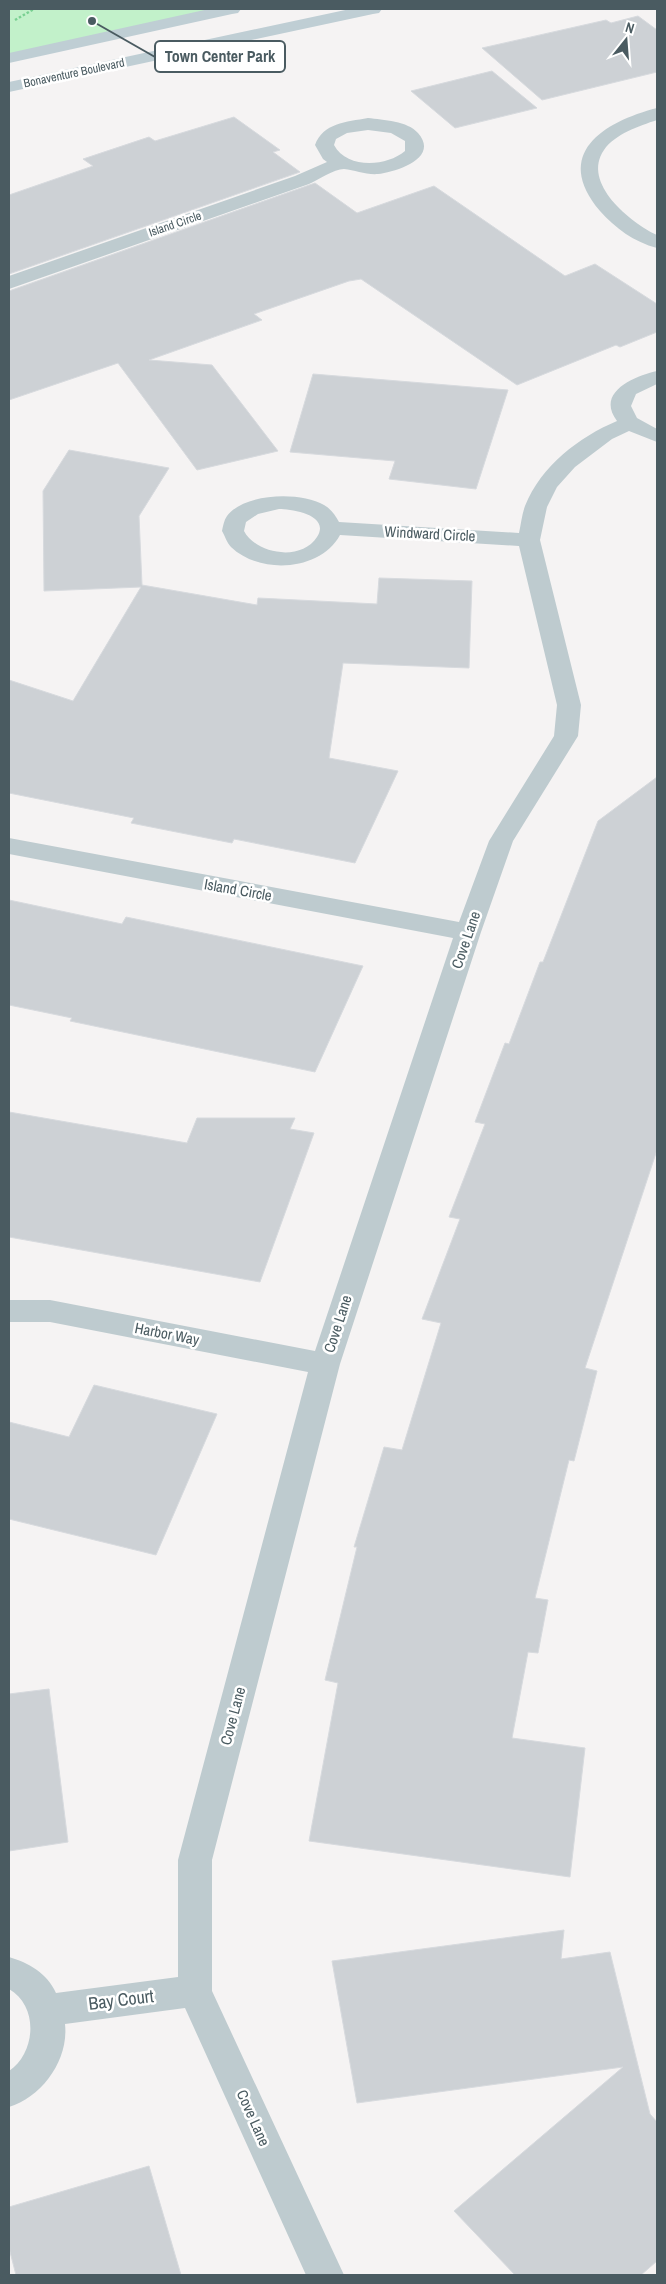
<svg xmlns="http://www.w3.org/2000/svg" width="666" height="2284" viewBox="0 0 666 2284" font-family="'Archivo Narrow',sans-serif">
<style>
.green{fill:#c2f1ca}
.building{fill:#cdd1d5;stroke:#d7dade}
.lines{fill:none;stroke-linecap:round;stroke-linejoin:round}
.path{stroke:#79d092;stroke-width:2.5;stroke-dasharray:2.5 2;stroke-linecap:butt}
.minor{fill:#becbcf;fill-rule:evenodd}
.secondary{fill:#bfced4;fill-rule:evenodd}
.labels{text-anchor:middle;stroke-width:5;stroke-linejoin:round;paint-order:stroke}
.far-street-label{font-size:12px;fill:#4a5b61;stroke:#fff}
.street-label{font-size:15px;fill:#4a5b61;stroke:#fff}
.near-street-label{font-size:18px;fill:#4a5b61;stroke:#fff}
.leader{fill:none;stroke:#4a5b61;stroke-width:2}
.callout-dot{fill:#4a5b61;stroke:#fff;stroke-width:2}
.callout{fill:#fff;stroke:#4a5b61;stroke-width:2}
.callout-label{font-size:16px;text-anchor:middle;font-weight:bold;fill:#4a5b61}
</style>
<rect width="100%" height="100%" fill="#f5f3f3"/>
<path class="green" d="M 9,9 L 232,9 L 9,58 Z"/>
<g class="building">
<path d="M 638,16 L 657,30 L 657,72 L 542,100 L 482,48 L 606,20 L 611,23 Z"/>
<path d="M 492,71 L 537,108 L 455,128 L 411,91 Z"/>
<path d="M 234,117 L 280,150 L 273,152 L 300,172 L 9,274 L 9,195 L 93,166 L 83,159 L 149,137 L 155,141 Z"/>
<path d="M 315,183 L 357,213 L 434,186 L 565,276 L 595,264 L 657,304 L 657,332 L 620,347 L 616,345 L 517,385 L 361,279 L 349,281 L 254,314 L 262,320 L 149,360 L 212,365 L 278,451 L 197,470 L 118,363 L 9,400 L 9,291 Z"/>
<path d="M 313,374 L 508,390 L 476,489 L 389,479 L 395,461 L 290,452 Z"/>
<path d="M 69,450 L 169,468 L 139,516 L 142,585 L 257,605 L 258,598 L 377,604 L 379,578 L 472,581 L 469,668 L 343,663 L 329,758 L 398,771 L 355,863 L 234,839 L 232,843 L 131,823 L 134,818 L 9,793 L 9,680 L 73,701 L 141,587 L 44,591 L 43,491 Z"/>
<path d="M 657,777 L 657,1150 L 585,1368 L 597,1371 L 574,1461 L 569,1460 L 535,1598 L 548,1600 L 538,1653 L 528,1652 L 512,1738 L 585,1748 L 570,1877 L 309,1841 L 338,1683 L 325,1680 L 357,1547 L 354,1547 L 384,1447 L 402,1450 L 441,1323 L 422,1319 L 460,1219 L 449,1217 L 485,1124 L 475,1122 L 505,1043 L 509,1044 L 540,962 L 543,962 L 598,821 Z"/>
<path d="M 9,900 L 122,924 L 126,917 L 363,966 L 315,1072 L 70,1021 L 72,1018 L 9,1005 Z"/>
<path d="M 9,1112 L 187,1143 L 197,1118 L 295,1118 L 290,1129 L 314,1133 L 260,1282 L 9,1237 Z"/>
<path d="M 94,1385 L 217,1414 L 156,1555 L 9,1519 L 9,1422 L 69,1437 Z"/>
<path d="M 49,1689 L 68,1842 L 9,1851 L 9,1694 Z"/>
<path d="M 564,1930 L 561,1959 L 610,1952 L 650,2114 L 657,2122 L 657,2261 L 641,2275 L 515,2275 L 454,2211 L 623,2067 L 357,2103 L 332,1961 Z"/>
<path d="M 149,2166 L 181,2275 L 16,2275 L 9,2248 L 9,2207 Z"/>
</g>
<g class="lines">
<path class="path" d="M 15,20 L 34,9"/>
<g class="minor">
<path d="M 657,108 L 657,120 C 639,126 615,134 604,150 C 581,183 631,223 657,235 L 657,248 C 634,242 615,228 600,211 C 552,154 603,122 657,108 Z"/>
<path d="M 368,118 C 383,120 408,121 418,133 C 440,158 396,172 378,174 C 366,175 355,170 344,169 C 334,169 318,180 309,184 L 9,289 L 9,276 L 295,176 L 327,162 L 323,159 L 315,145 C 323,123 346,122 368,118 ZM 368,130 L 391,133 L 405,141 L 405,151 C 386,167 347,169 334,145 L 336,139 L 347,133 Z"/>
<path d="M 657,371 L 657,384 L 636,394 L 631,406 L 637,418 L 657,429 L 657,442 L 629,431 L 612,439 L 575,467 L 557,487 L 547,507 L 540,540 L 581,705 L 578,736 L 513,841 L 481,932 L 340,1364 L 212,1860 L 212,1991 L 344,2275 L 306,2275 L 185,2008 L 65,2024 C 69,2060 42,2097 9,2107 L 9,2071 C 36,2053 39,2006 9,1989 L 9,1957 C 29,1963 47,1973 56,1993 L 178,1977 L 178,1860 L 308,1372 L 50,1322 L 9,1322 L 9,1300 L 50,1300 L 315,1351 L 453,938 L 9,854 L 9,838 L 459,922 L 489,841 L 554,736 L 557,705 L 519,546 L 340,535 C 321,571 260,575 231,547 C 227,543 225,536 222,531 C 223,526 224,520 227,516 C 244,493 300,491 324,505 C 331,509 335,515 339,522 L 519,533 C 521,524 522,514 525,506 C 541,466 579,437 617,421 C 595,392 635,376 657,371 ZM 279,509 C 292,509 331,515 317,537 C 301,562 256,554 244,531 L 246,522 L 258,514 Z"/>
</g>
<g class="secondary">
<path d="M 209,9 L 241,9 L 238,13 L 232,14 L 9,63 L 9,53 Z"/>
<path d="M 350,9 L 382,9 L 379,13 L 373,14 L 9,92 L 9,82 Z"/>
</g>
</g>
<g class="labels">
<g class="far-street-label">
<text transform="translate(74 73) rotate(-12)" y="4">Bonaventure Boulevard</text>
<text transform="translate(175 224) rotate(-19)" y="4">Island Circle</text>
</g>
<g class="street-label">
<text transform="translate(430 534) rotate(3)" y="5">Windward Circle</text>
<text transform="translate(238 890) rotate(10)" y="5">Island Circle</text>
<text transform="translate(466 940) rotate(-71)" y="5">Cove Lane</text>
<text transform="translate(338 1324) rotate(-72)" y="5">Cove Lane</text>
<text transform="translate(167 1334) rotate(11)" y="5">Harbor Way</text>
<text transform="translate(233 1716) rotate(-75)" y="5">Cove Lane</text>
<text transform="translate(253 2118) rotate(66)" y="5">Cove Lane</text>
</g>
<g class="near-street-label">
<text transform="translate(121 2000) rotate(-7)" y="6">Bay Court</text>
</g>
</g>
<path class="leader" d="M92 21L155 57"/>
<circle class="callout-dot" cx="92" cy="21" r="5"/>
<rect class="callout" x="155" y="41" width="130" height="31" rx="5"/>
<g class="callout-label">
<text x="220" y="62">Town Center Park</text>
</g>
<rect width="666" height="2284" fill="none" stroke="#4a5b61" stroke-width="20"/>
<g transform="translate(626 40) rotate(17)" stroke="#ffffff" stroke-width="4" paint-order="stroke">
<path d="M0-4L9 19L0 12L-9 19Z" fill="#4a5b61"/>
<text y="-8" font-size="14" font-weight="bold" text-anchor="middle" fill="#4a5b61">N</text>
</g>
</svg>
